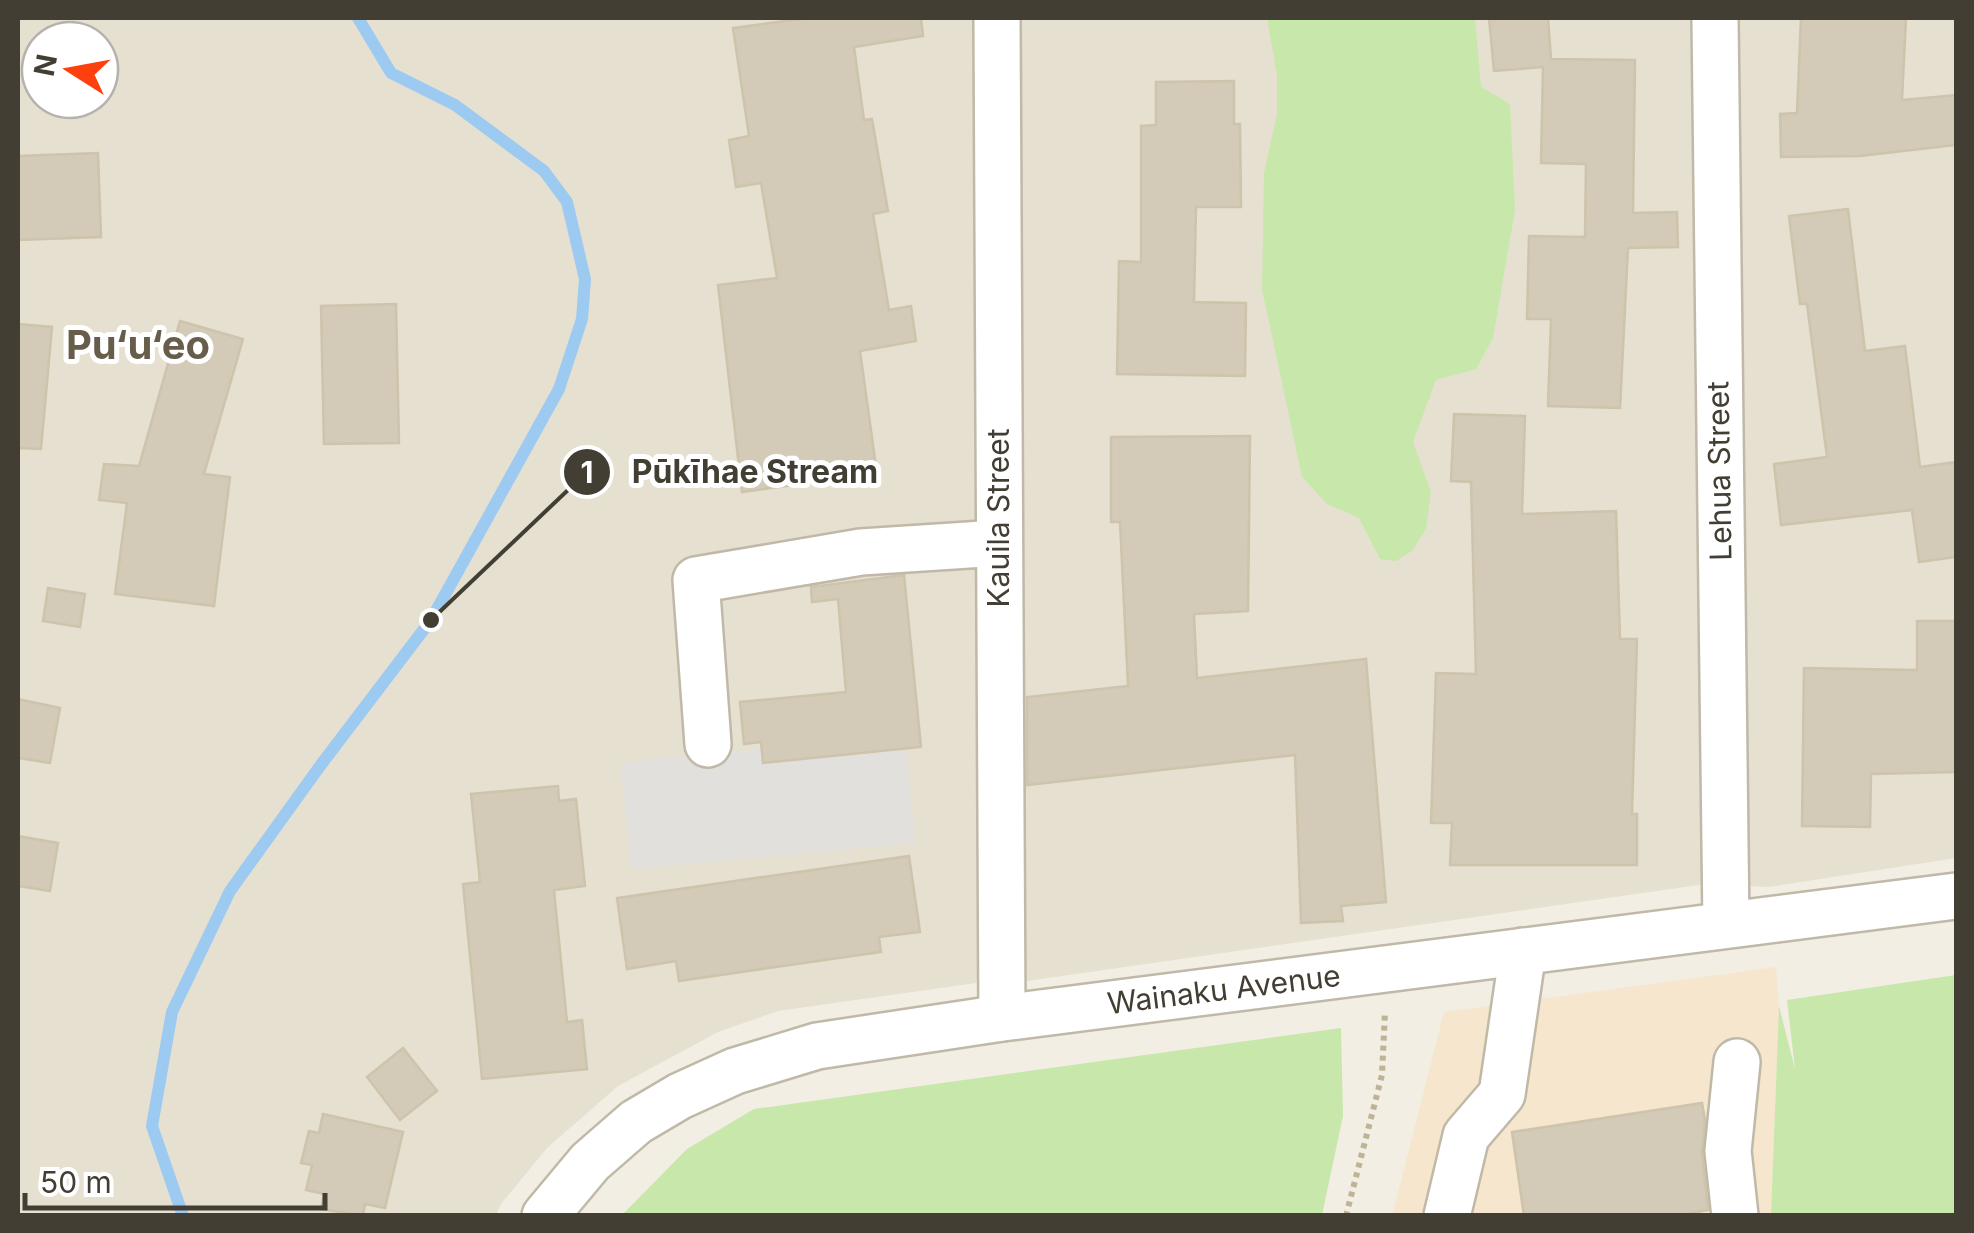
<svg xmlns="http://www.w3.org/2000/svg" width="1974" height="1233" viewBox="0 0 1974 1233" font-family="Inter,sans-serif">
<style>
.residential{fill:#e6e0d1;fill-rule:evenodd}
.commercial{fill:#f5e6cd}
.green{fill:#c8e7aa}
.parking{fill:#e2e0dc}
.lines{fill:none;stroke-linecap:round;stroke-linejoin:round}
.stream{stroke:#9dcaf1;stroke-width:12}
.building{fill:#d3cab8;stroke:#cec3ab;stroke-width:2.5}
.minor-casing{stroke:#c0b9a8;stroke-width:50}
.path{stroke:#bfb396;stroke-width:6;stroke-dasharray:5 5;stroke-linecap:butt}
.minor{stroke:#fff;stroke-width:45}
.labels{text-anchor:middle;stroke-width:10;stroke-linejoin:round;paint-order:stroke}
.street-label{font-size:30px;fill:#433e33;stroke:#fff}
.district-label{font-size:40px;font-weight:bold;fill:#665d4a;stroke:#fff}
.leader{fill:none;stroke:#433e33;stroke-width:4}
.callout-dot{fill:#433e33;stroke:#fff;stroke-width:4}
.mark-label{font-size:30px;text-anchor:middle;font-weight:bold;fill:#fff}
.callout-label{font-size:32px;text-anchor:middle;font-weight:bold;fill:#433e33;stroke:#fff;stroke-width:10;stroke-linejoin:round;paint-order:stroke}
</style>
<rect width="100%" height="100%" fill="#f2eee3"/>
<g class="residential">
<path d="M 18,18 L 985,18 L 984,969 L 976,983 L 778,1011 L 718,1032 L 618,1086 L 547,1148 L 501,1204 L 496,1215 L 18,1215 ZM 40,40 L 100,40 L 100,100 L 40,100 Z"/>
<path d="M 1021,18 L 1705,18 L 1706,884 L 1027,981 L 1016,968 L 1020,578 Z"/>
<path d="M 1738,18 L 1956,18 L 1956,858 L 1769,887 L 1749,886 L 1743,879 L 1740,863 Z"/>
</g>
<path class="commercial" d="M 1776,967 L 1779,1006 L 1771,1215 L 1392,1216 L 1444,1012 Z"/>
<g class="green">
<path d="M 1267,18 L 1475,18 L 1481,87 L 1510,104 L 1515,210 L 1493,338 L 1476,369 L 1436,380 L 1413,442 L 1431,492 L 1426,529 L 1412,551 L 1396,561 L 1380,559 L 1359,518 L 1327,504 L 1302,477 L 1262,289 L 1264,173 L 1277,114 L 1277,75 Z"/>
<path d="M 1956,975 L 1956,1215 L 1771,1215 L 1779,1006 L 1795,1069 L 1787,1000 Z"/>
<path d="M 1341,1028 L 1343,1116 L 1322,1215 L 622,1215 L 687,1149 L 754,1109 Z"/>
</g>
<path class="parking" d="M 905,736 L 915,843 L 631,869 L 621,762 Z"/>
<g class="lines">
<path class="stream" d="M 183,1216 L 152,1126 L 172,1012 L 230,891 L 320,766 L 431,620 L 559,389 L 582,319 L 585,279 L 567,202 L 544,171 L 455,105 L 391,73 L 358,18"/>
</g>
<g class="building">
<path d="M 808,18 L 921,18 L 923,36 L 854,47 L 864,120 L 872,119 L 888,211 L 873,214 L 889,310 L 911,306 L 916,341 L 860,351 L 877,474 L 742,492 L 718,285 L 777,278 L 761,183 L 736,187 L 729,140 L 749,136 L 733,28 Z"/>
<path d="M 1489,18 L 1548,18 L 1551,59 L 1635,60 L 1633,213 L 1677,212 L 1678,247 L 1628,248 L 1620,408 L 1548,406 L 1551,319 L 1527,319 L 1529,236 L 1585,237 L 1586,164 L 1541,163 L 1543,67 L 1494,71 Z"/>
<path d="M 1801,18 L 1906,18 L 1902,100 L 1956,95 L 1956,145 L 1860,156 L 1781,157 L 1780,114 L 1797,113 Z"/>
<path d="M 1234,81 L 1234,124 L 1240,124 L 1241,207 L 1196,207 L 1194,302 L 1246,303 L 1245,376 L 1117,374 L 1119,261 L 1141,262 L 1141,126 L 1156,125 L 1156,82 Z"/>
<path d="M 98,153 L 101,237 L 18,240 L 18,156 Z"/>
<path d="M 1848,209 L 1865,351 L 1905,346 L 1920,467 L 1956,462 L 1956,557 L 1919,562 L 1912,510 L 1781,525 L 1774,464 L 1827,457 L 1807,304 L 1800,304 L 1789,216 Z"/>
<path d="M 396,304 L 399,443 L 324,444 L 321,306 Z"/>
<path d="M 180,321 L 243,339 L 204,474 L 230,477 L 214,606 L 115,594 L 127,503 L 99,500 L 104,464 L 139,466 Z"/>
<path d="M 18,324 L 52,327 L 41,449 L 18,448 Z"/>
<path d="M 1454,414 L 1525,416 L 1522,514 L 1616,511 L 1620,639 L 1637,639 L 1632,814 L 1637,814 L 1637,865 L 1450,865 L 1452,823 L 1431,823 L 1436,673 L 1476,674 L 1471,482 L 1451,481 Z"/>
<path d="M 1250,436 L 1248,611 L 1194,614 L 1197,678 L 1366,659 L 1386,902 L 1341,906 L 1343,921 L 1301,923 L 1295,755 L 1027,785 L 1027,697 L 1128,686 L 1120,522 L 1111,522 L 1111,437 Z"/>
<path d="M 904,575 L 921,747 L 763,763 L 761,742 L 744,744 L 740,702 L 846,692 L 838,599 L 812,602 L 811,587 Z"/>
<path d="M 48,588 L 85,594 L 80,627 L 43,621 Z"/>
<path d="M 1917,621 L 1956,621 L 1956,772 L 1871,774 L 1870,827 L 1802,826 L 1804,668 L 1917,670 Z"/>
<path d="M 18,699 L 60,708 L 50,763 L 18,758 Z"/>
<path d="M 558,786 L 559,801 L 576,799 L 585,886 L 554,890 L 567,1022 L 582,1020 L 587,1069 L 482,1079 L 463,884 L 480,882 L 471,794 Z"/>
<path d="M 18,836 L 58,843 L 50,891 L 18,886 Z"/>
<path d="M 909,856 L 920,932 L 879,937 L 881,952 L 679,981 L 676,961 L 627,969 L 617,898 Z"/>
<path d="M 403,1048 L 437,1091 L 400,1120 L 367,1077 Z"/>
<path d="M 1702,1103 L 1705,1120 L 1702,1153 L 1708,1210 L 1675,1216 L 1524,1216 L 1512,1132 Z"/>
<path d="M 323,1114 L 403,1132 L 385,1208 L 365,1204 L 363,1216 L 321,1209 L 324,1194 L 306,1190 L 312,1165 L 301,1163 L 309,1131 L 319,1133 Z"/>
</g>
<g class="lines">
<defs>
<g id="minor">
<path d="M 997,18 L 1002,1018"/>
<path d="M 1715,18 L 1726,925"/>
<path d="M 708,744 L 696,580 L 861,552 L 999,543"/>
<path d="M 545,1216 L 590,1162 L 636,1122 L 680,1096 L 735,1071 L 817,1046 L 1002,1018 L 1956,896"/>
<path d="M 1447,1216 L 1466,1136 L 1502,1094 L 1523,951"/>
<path d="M 1735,1216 L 1728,1151 L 1737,1062"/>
</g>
</defs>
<use href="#minor" class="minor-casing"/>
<path class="path" d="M 1346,1216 L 1382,1075 L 1385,1012"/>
<use href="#minor" class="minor"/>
</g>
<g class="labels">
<g class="street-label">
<text transform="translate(1720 471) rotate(-91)" y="10">Lehua Street</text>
<text transform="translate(999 518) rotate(-90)" y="10">Kauila Street</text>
<text transform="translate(1224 990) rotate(-7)" y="10">Wainaku Avenue</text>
</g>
<g class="district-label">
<text x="138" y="359">Pu‘u‘eo</text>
</g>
</g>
<path class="leader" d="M431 620L587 472"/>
<g class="callout-dot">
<circle cx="431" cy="620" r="10"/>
<circle cx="587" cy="472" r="25"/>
</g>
<g class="mark-label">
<text x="587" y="483">1</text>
</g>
<g class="callout-label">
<text x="755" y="483">Pūkīhae Stream</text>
</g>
<rect width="1974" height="1233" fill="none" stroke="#433e33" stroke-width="40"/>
<g transform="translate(70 70) rotate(281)"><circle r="48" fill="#ffffff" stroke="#b4b2ad" stroke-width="2.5"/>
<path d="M0-8L18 38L0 25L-18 38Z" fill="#fe400e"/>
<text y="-15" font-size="28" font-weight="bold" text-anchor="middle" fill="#433e33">N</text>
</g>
<path d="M25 1193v15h300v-15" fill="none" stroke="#433e33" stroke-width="5"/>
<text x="40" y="1193" font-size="30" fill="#433e33" stroke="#ffffff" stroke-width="8" paint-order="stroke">50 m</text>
</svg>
